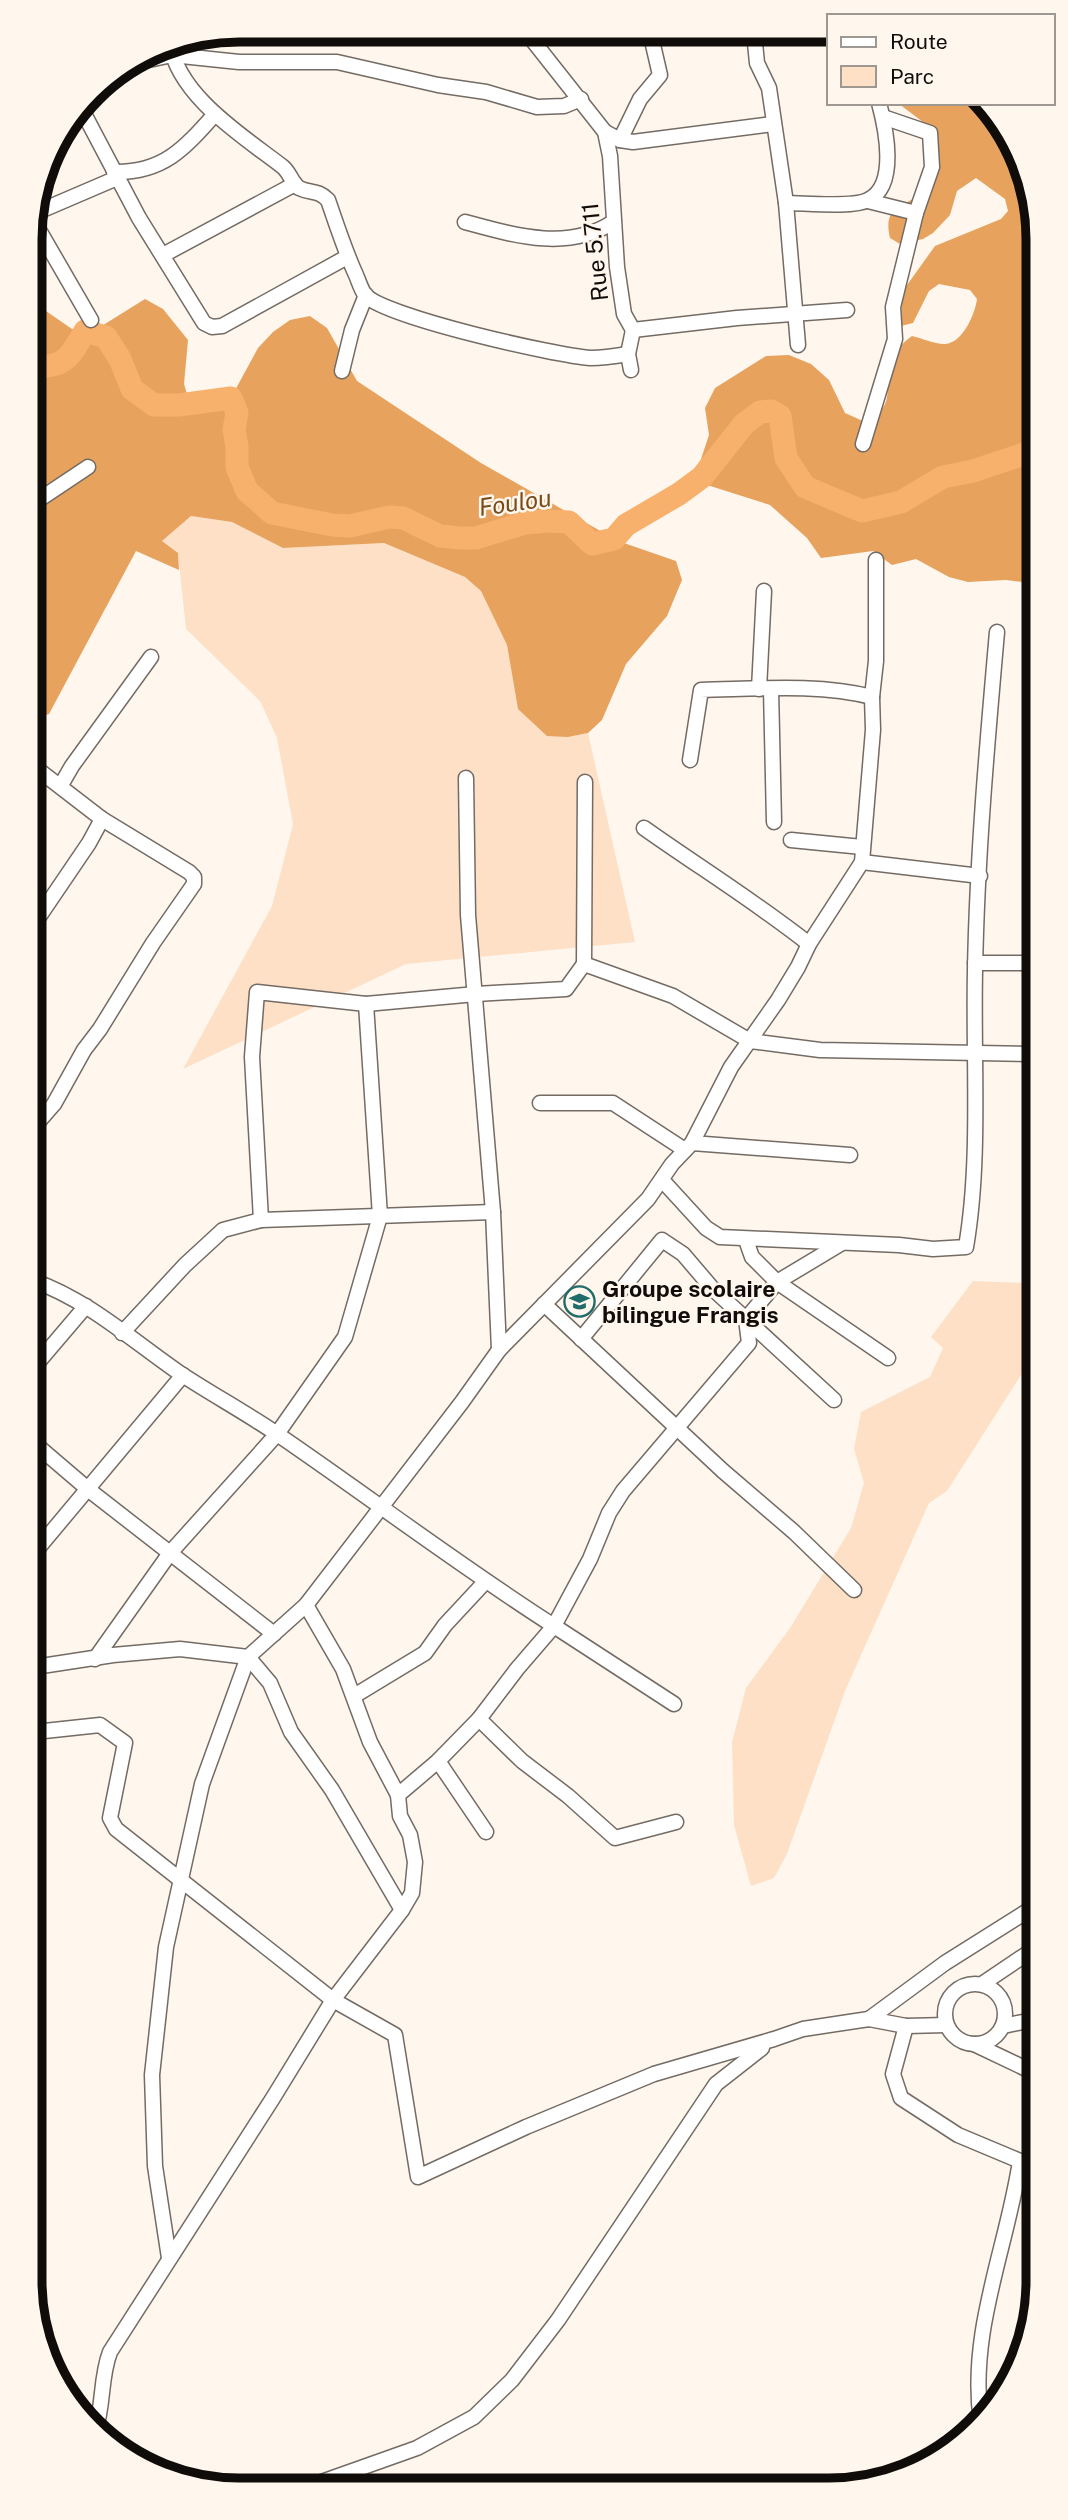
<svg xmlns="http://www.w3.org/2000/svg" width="1068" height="2520" viewBox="0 0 1068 2520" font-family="'Public Sans',sans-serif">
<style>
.green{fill:#fde0c6}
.forest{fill:#e7a25e}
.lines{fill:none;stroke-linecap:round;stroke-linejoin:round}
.river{stroke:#f7b16c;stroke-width:23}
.minor-casing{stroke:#736b64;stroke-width:17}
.minor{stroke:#fff;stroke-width:14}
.labels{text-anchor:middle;stroke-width:5;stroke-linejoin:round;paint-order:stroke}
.street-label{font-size:23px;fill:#0f0c09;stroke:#fff6ed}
.poi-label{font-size:23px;font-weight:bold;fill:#0f0c09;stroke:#fff6ed;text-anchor:start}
.water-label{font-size:24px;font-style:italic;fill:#794b18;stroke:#fff6ed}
.rim{fill:none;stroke:#0f0c09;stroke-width:9}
</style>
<rect width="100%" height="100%" fill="#fff6ed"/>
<g class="green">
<path d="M 191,516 L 232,522 L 283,548 L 384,543 L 465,577 L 481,591 L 507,645 L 518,709 L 568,737 L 588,733 L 635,942 L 406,964 L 183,1069 L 272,906 L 293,824 L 277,738 L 260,701 L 186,629 L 178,553 L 162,541 Z"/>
<path d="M 1035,1267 L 1035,1353 L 947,1491 L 929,1503 L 845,1691 L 787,1854 L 774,1878 L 751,1886 L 734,1825 L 732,1742 L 746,1688 L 790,1628 L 851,1528 L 864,1483 L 854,1449 L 861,1412 L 930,1377 L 943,1348 L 931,1337 L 973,1281 L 1026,1283 Z"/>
</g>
<g class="forest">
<path d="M 898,103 L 984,103 L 1031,185 L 1032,583 L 1006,580 L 968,582 L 949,577 L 916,559 L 892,565 L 873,551 L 821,558 L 807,538 L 770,505 L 685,478 L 697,471 L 709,435 L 705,408 L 715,388 L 766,356 L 789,355 L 811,364 L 829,380 L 845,413 L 865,422 C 899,404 882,388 890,363 C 894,352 903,342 912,336 C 922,338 936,345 946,344 C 963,342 975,314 977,299 L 970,290 L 939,284 L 929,291 L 913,323 L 901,326 L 902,292 L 935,246 L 1001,219 L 1008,211 L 1005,199 L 976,178 L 957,191 L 950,215 L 933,233 L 923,239 L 900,244 L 890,238 C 881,201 911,207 929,188 C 946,172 939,139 924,123 C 916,116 906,110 898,103 Z"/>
<path d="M 145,299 L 163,309 L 188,340 L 184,384 L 190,404 L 209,412 L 228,403 L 258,348 L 273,332 L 290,320 L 310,316 L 327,328 L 357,381 L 481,463 L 618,541 L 676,561 L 682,580 L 667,616 L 626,664 L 602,720 L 588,733 L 568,737 L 547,736 L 518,709 L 507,645 L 481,591 L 465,577 L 384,543 L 283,548 L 232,522 L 191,516 L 162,541 L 178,553 L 179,570 L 136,551 L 49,714 L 32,719 L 31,632 L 40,615 L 31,604 L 30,300 L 72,329 L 92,332 Z"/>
</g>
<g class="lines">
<path class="river" d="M 31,367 C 64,368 69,359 85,331 L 106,337 L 120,359 L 132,389 L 154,405 L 179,405 L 231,398 L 237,413 L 234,429 L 237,447 L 237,467 L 247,491 L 272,513 L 332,525 L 350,526 L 389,517 L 403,518 L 440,536 L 460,538 L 476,538 L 525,523 L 547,521 L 569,522 L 592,544 L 614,539 L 626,525 L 679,494 L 702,477 L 744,424 L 760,412 L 771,411 L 780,416 L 786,458 L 805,487 L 862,511 L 901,502 L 943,477 L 973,471 L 1027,453 L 1032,455"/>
<defs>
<g id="minor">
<path d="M 526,32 L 605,132 L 610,156 L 617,267 L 624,314 L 633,330 L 737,318 L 847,310"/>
<path d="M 754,33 L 757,63 L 769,88 L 786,203 L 798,345"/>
<path d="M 170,43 C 178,96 243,136 283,167 C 290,173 292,183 299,188 C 311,194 317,189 328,200 C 337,226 345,251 356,275 C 359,282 361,289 365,295 C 385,317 557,356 591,358 C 603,358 616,356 628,354"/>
<path d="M 130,64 L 172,55 L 239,62 L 337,62 L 438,85 L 486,92 L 537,107 L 564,106 L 581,99"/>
<path d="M 81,108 L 139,218 L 204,323 L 212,327 L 222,326 L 347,257"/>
<path d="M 605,132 L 620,140 L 633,142 L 773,124"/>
<path d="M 620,140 L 640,99 L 660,75 L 650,32"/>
<path d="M 114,172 C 163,173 184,149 215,114"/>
<path d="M 868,201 L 916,213"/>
<path d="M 786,203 C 805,203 853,208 868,200 C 898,186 886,129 879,103"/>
<path d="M 33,214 L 117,178"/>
<path d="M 32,218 L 91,320"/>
<path d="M 465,222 C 513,235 568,252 613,222"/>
<path d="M 163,255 L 295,184"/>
<path d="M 631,370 L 628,354 L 633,330"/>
<path d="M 342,371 L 352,330 L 366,295"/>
<path d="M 863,444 L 895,339 L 893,307 L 916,213 L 932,167 L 930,133 L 883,117"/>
<path d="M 31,505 L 88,467"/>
<path d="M 759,689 L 764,591"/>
<path d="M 771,689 L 774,822"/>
<path d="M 690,760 L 701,690 C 755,689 819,683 872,697"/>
<path d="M 32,765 L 102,819 L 189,872 L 194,877 L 194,884 L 153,943 L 100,1029 L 84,1050 L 54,1104 L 33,1128"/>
<path d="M 466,778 L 468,915 L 493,1212 L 499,1350"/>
<path d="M 585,782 L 584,964 L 673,996 L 750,1041 L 820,1050 L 1034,1054"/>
<path d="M 61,785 L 72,766 L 151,657"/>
<path d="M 644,828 C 699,867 756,902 809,944"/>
<path d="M 791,840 L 862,847"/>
<path d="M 862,862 L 980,876"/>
<path d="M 32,927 L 89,843 L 102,819"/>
<path d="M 975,963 L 1034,963"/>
<path d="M 540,1103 L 613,1103 L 685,1150"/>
<path d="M 692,1143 L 850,1155"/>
<path d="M 662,1180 L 706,1228 L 720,1237 L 899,1245 L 933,1249 L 966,1247 C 981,1159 973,1061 975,971 C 977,858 987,745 997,632"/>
<path d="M 261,1220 L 252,1057 L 257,992 L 366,1004 L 476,994 L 566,989 L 584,964"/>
<path d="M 746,1240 L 752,1257 L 777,1282 L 888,1358"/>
<path d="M 34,1281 C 88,1300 133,1341 181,1374 C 213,1395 248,1414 280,1436 C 372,1499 460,1566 554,1626 L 590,1559 L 609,1513 L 623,1491 L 749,1343 L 746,1319 L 777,1282 L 842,1243"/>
<path d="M 544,1304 L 723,1471 L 794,1532 L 854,1590"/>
<path d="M 122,1333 L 185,1265 L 223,1230 L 261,1220 L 493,1212"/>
<path d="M 581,1339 L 662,1240 L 683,1254 L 712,1288 L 834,1400"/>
<path d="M 34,1367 L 86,1306"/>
<path d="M 34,1443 L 89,1490 L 274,1634"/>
<path d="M 34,1553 L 183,1375"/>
<path d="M 306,1605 L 343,1669 L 370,1742 L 398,1795"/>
<path d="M 248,1657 L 270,1683 L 291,1732 L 332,1790 L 402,1910"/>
<path d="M 95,1659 L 170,1553 L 277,1434 L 345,1337 L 380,1216 L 366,1004"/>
<path d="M 35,1667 L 113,1655 L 180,1649 L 248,1657 L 306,1605 L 462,1402 L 499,1350 L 648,1199 L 672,1164 L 692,1143 L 731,1067 L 778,1000 L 798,967 L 809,944 L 862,862 L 873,730 L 872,697 L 876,661 L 876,560"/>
<path d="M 354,1696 L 425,1653 L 445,1625 L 485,1582"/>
<path d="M 479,1719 L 522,1761 L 568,1796 L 615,1838 L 676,1822"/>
<path d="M 35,1732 L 100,1725 L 125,1743 L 110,1818 L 116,1829 L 333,2000 L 402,1910 L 412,1893 L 415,1862 L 410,1835 L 400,1816 L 398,1795 L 438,1761 L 479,1719 L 517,1669 L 554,1626 L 674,1704"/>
<path d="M 438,1761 L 486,1832"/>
<circle cx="975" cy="2014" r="30"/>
<path d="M 982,1984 L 1037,1947"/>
<path d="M 869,2019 L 945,1963 L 1037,1905"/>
<path d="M 906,2026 L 893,2074 L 901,2098 L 958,2135 L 1020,2161 C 1007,2248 968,2332 981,2422"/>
<path d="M 1003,2026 L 1037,2019"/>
<path d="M 974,2044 L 1037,2074"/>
<path d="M 169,2258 L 155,2166 L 152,2075 L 166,1947 L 202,1784 L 248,1657"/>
<path d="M 95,2431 C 104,2405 100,2378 110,2352 L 273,2098 L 333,2000 L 395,2035 L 418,2177 L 526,2127 L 654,2074 L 774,2039 L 803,2029 L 869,2019 L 906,2026 L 946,2025"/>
<path d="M 310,2486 L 417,2448 L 474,2417 L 512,2380 L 558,2320 L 716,2084 L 762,2048"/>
</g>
</defs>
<use href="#minor" class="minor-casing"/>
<use href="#minor" class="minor"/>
</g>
<defs>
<symbol id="school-ring" viewBox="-11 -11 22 22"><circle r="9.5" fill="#fff6ed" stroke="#206c69" stroke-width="1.5"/><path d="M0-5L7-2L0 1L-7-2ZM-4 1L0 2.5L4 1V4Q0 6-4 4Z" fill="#206c69"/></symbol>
</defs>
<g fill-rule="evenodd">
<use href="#school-ring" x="562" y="1284" width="35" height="35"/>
</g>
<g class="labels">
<g class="street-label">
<text transform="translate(595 252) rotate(-96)" y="8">Rue 5.711</text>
</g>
<g class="poi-label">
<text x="602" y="1297">Groupe scolaire<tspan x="602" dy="26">bilingue Frangis</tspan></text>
</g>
<g class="water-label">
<text transform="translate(515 503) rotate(-8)" y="8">Foulou</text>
</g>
</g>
<path d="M0 0H1068V2520H0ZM239 42H829A197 197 0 0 1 1026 239V2281A197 197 0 0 1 829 2478H239A197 197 0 0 1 42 2281V239A197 197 0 0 1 239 42Z" fill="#fff6ed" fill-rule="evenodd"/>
<path class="rim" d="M239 42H829A197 197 0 0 1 1026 239V2281A197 197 0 0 1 829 2478H239A197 197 0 0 1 42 2281V239A197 197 0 0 1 239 42Z"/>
<rect x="827" y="14" width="228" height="91" fill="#fff6ed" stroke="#9f9892" stroke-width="2"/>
<rect x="841" y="37" width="35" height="10" fill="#ffffff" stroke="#9f9892" stroke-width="2"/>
<text x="890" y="49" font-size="21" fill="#0f0c09">Route</text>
<rect x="841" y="66" width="35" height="21" fill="#fde0c6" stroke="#9f9892" stroke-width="2"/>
<text x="890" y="84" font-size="21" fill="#0f0c09">Parc</text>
</svg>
